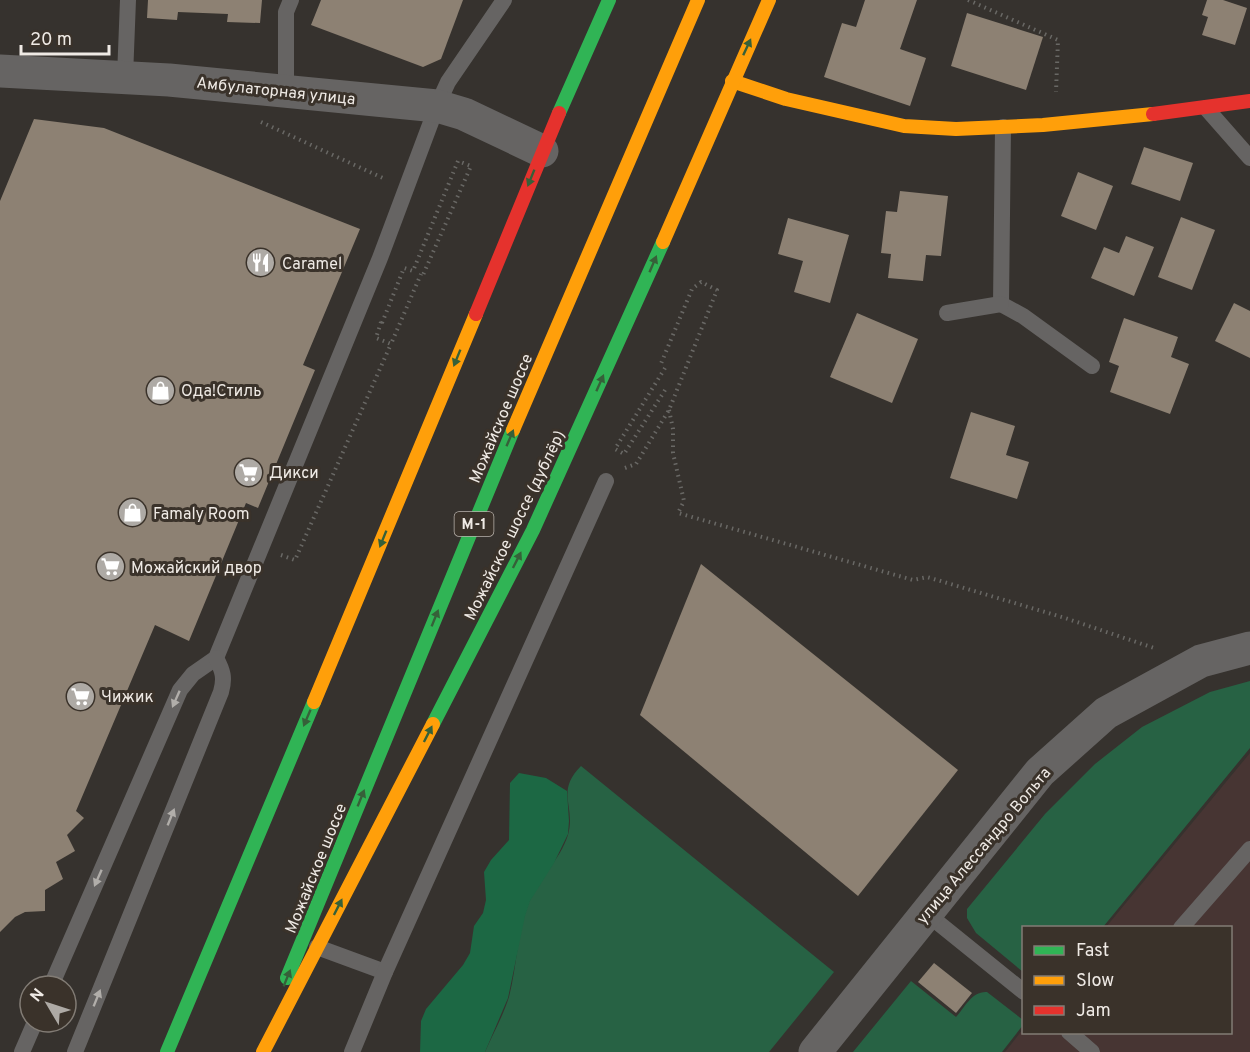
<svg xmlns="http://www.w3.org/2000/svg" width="1250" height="1052" viewBox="0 0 1250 1052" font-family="Overpass,sans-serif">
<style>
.industrial{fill:#473533}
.green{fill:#276244}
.forest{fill:#1c6844}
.building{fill:#8d8173}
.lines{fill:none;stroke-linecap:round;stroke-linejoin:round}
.path{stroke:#696865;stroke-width:4;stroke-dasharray:1.5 4.5;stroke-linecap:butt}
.lane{stroke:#666463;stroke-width:16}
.street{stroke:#666463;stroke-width:33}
.fast{stroke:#30b455;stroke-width:14}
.slow{stroke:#ff9f0a;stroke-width:14}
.jam{stroke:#e5322d;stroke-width:14}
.oneway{fill:#366039}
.oneway2{fill:#b1aeaa}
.labels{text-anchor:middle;stroke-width:6;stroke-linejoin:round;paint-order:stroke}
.shield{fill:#3a322a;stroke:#b9b3ad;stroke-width:1.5}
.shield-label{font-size:15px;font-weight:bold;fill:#efeae5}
.street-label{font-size:16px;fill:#efeae5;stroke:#3a322a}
.poi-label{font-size:16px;fill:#efeae5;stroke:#3a322a;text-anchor:start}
</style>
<rect width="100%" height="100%" fill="#36322e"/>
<path class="industrial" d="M 1250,753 L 1250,1052 L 1005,1052 L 1023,1029 L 1024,1032 L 1230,1032 L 1230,928 L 1106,927 Z"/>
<g class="green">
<path d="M 1250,681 L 1250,748 L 1103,927 L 1024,928 L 1023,972 L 976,933 L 967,918 L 967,909 L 1045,814 L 1095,764 L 1142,727 L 1210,692 Z"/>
<path d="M 581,766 L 834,972 L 769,1052 L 485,1052 C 493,1034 503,1016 509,997 C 517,966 517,933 529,902 C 539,878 560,860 568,835 C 576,806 555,792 581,766 Z"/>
<path d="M 911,981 L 956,1017 C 965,1007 972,991 987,992 L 1023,1020 L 1023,1025 L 1002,1052 L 853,1052 Z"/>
</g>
<path class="forest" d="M 519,773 L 546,778 L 567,791 L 569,821 L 568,834 L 554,863 L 530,901 L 525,916 L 508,998 L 485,1052 L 420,1052 L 421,1021 L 426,1009 L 463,965 L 470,953 L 474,926 L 483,913 L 486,900 L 484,872 L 491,860 L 509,840 L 510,783 Z"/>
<g class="building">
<path d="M 148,0 L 262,0 L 260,23 L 227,22 L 228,14 L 178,12 L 177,20 L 147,18 Z"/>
<path d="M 321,0 L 463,0 L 441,59 L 423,67 L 311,25 Z"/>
<path d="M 865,0 L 917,0 L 900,49 L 926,58 L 910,106 L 824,77 L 842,23 L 856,27 Z"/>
<path d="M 1207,0 L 1223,0 L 1247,8 L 1235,45 L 1202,35 L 1208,17 L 1202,15 Z"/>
<path d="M 967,13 L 1043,37 L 1026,90 L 951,66 Z"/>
<path d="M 34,119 L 104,128 L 360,229 L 303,365 L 315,370 L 258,508 L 246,503 L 189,641 L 155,625 L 76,811 L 84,818 L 67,835 L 75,851 L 56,862 L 63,879 L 45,890 L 45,911 L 25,912 L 15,917 L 0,932 L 0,201 Z"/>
<path d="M 1144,147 L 1193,163 L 1180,201 L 1131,184 Z"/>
<path d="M 1078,172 L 1113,186 L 1096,230 L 1061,216 Z"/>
<path d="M 900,191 L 948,196 L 941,256 L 926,255 L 923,281 L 888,278 L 891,254 L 881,253 L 886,211 L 897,212 Z"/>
<path d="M 1181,217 L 1215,230 L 1192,290 L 1158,277 Z"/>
<path d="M 788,218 L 849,235 L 830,303 L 794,292 L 803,261 L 778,254 Z"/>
<path d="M 1126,236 L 1154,247 L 1134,296 L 1091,278 L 1104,247 L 1119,253 Z"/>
<path d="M 1234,303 L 1250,311 L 1250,358 L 1215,341 Z"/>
<path d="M 857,313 L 918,339 L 892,403 L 830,377 Z"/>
<path d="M 1124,318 L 1178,337 L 1171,357 L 1189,364 L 1170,414 L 1110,392 L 1119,366 L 1109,362 Z"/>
<path d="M 971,412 L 1015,426 L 1006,455 L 1029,462 L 1017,499 L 950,478 Z"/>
<path d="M 701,564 L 958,770 L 858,896 L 640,715 Z"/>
<path d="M 934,963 L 972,993 L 956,1013 L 918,982 Z"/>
</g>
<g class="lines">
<g class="path">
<path d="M 968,0 L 1058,40 L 1056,92"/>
<path d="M 261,122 L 385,179"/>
<path d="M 381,322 L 376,338 L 391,344 L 421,274"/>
<path d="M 382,323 L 404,268 L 413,271 L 458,161 L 471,166 L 423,275"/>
<path d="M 665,368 L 615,449 L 624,454 L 667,387"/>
<path d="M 669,410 L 673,429 L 673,453 L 684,501 L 678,513 L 913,580 L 927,577 L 1065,618 L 1157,649"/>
<path d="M 625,468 L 636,464 L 669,410 L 717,290 L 701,282 L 692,289 L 660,366"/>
<path d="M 281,555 L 295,560 L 391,344"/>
</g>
<g class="lane">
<path d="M 125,77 L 128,0"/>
<path d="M 286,92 L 286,12 L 291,0"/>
<path d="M 1206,108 L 1250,158"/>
<path d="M 1003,127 L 1001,304 L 1023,316 L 1092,366"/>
<path d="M 947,313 L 1001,304"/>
<path d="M 926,913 L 1024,992"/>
<path d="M 1181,928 L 1250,849"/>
<path d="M 317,947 L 385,972"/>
<path d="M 51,986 L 180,690 L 193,674 L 216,658 L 380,258 L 437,106 L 448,82 L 504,0"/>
<path d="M 1069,1032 L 1092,1052"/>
<path d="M 22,1052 L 35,1022"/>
<path d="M 75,1052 L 221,692 C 225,678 223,671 216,658"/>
<path d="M 352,1052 L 385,972 L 606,481"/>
</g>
<g class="street">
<path d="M 0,71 L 169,80 L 437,106 L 464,114 L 542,151"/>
<path d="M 815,1052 L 1040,772 L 1106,713 L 1201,661 L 1250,648"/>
</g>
<g class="fast">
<path d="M 559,113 L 609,0"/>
<path d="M 433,724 L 533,530 L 663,242"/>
<path d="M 287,978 L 513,430"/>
<path d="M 167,1052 L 314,702"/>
</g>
<g class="slow">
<path d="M 732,81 L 786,99 L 904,126 L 956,129 L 1043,125 L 1153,114"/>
<path d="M 663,242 L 769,0"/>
<path d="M 513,430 L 698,0"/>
<path d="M 314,702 L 476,314"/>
<path d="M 263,1052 L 433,724"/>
</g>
<g class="jam">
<path d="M 1153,114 L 1250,101"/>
<path d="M 476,314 L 559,113"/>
</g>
</g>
<defs><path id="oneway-solid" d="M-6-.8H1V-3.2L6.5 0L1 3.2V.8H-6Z" transform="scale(1.5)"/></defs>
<g class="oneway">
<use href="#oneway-solid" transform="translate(747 47) rotate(-65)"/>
<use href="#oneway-solid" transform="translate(531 178) rotate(112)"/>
<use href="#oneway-solid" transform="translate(653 264) rotate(-67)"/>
<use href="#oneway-solid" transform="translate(457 358) rotate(112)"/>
<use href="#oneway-solid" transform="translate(600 383) rotate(-66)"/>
<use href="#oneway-solid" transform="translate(510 438) rotate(-67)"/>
<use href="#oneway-solid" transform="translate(383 539) rotate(112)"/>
<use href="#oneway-solid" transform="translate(517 560) rotate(-63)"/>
<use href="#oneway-solid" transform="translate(435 618) rotate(-68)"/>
<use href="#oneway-solid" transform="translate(307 718) rotate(113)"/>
<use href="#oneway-solid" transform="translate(428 734) rotate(-63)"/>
<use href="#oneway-solid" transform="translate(361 798) rotate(-68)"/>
<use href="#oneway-solid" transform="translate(338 907) rotate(-63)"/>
<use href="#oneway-solid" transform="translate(287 978) rotate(-68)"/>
</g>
<g class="oneway2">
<use href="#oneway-solid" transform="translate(176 699) rotate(114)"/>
<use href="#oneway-solid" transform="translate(171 817) rotate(-68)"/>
<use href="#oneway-solid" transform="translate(98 878) rotate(114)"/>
<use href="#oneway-solid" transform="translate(97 998) rotate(-68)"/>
</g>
<defs>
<symbol id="restaurant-disc" viewBox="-11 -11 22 22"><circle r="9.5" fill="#aeaaa5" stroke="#3a322a"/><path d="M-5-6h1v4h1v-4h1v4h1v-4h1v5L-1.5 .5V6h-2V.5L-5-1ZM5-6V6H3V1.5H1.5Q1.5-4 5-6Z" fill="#fff"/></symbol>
<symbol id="shop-disc" viewBox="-11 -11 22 22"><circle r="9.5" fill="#aeaaa5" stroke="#3a322a"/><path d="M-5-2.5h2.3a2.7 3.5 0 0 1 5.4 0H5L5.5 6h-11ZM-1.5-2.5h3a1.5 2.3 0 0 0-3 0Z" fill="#fff"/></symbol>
<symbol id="supermarket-disc" viewBox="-11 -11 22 22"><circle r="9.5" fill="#aeaaa5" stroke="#3a322a"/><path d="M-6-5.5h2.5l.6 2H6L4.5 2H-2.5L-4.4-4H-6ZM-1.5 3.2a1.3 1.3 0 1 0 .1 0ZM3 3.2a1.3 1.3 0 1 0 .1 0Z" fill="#fff"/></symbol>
</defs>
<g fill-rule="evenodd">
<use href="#restaurant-disc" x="244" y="246" width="33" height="33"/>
<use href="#shop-disc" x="144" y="374" width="33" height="33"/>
<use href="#supermarket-disc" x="232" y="456" width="33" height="33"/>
<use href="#shop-disc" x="116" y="496" width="33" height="33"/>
<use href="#supermarket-disc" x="94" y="550" width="33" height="33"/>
<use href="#supermarket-disc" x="64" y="680" width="33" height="33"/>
</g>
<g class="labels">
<rect class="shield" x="454.5" y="512" width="39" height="24" rx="4.5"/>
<g class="shield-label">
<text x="474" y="529">М-1</text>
</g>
<g class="street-label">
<text transform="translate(276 90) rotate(6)" y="6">Амбулаторная улица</text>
<text transform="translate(500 418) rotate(-67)" y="6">Можайское шоссе</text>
<text transform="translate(514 525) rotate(-64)" y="6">Можайское шоссе (дублёр)</text>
<text transform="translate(983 845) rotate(-50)" y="6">улица Алессандро Вольта</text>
<text transform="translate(315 868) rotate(-68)" y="6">Можайское шоссе</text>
</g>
<g class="poi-label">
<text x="282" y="269">Caramel</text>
<text x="181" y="396">Ода!Стиль</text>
<text x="269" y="478">Дикси</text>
<text x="153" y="519">Famaly Room</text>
<text x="131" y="573">Можайский двор</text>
<text x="101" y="702">Чижик</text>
</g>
</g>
<rect x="1022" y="926" width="210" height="108" fill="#3a322a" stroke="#827c75" stroke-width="1.5"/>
<rect x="1034" y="946" width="30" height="9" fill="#30b455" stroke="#827c75" stroke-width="1.5"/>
<text x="1076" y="956" font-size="18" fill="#efeae5">Fast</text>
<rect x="1034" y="976" width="30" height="9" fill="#ff9f0a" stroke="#827c75" stroke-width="1.5"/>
<text x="1076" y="986" font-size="18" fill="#efeae5">Slow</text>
<rect x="1034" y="1006" width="30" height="9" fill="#e5322d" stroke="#827c75" stroke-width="1.5"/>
<text x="1076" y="1016" font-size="18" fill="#efeae5">Jam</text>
<g transform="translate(48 1004) rotate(309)"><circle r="28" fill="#3a322a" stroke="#827c75" stroke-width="1.5"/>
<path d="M0-4.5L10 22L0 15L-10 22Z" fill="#aeaaa5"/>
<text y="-9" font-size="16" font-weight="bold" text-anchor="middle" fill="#efeae5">N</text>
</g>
<path d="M21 45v9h88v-9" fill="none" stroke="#efeae5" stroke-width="3"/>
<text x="30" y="45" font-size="18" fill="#efeae5" stroke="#3a322a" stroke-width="4.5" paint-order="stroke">20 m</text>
</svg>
